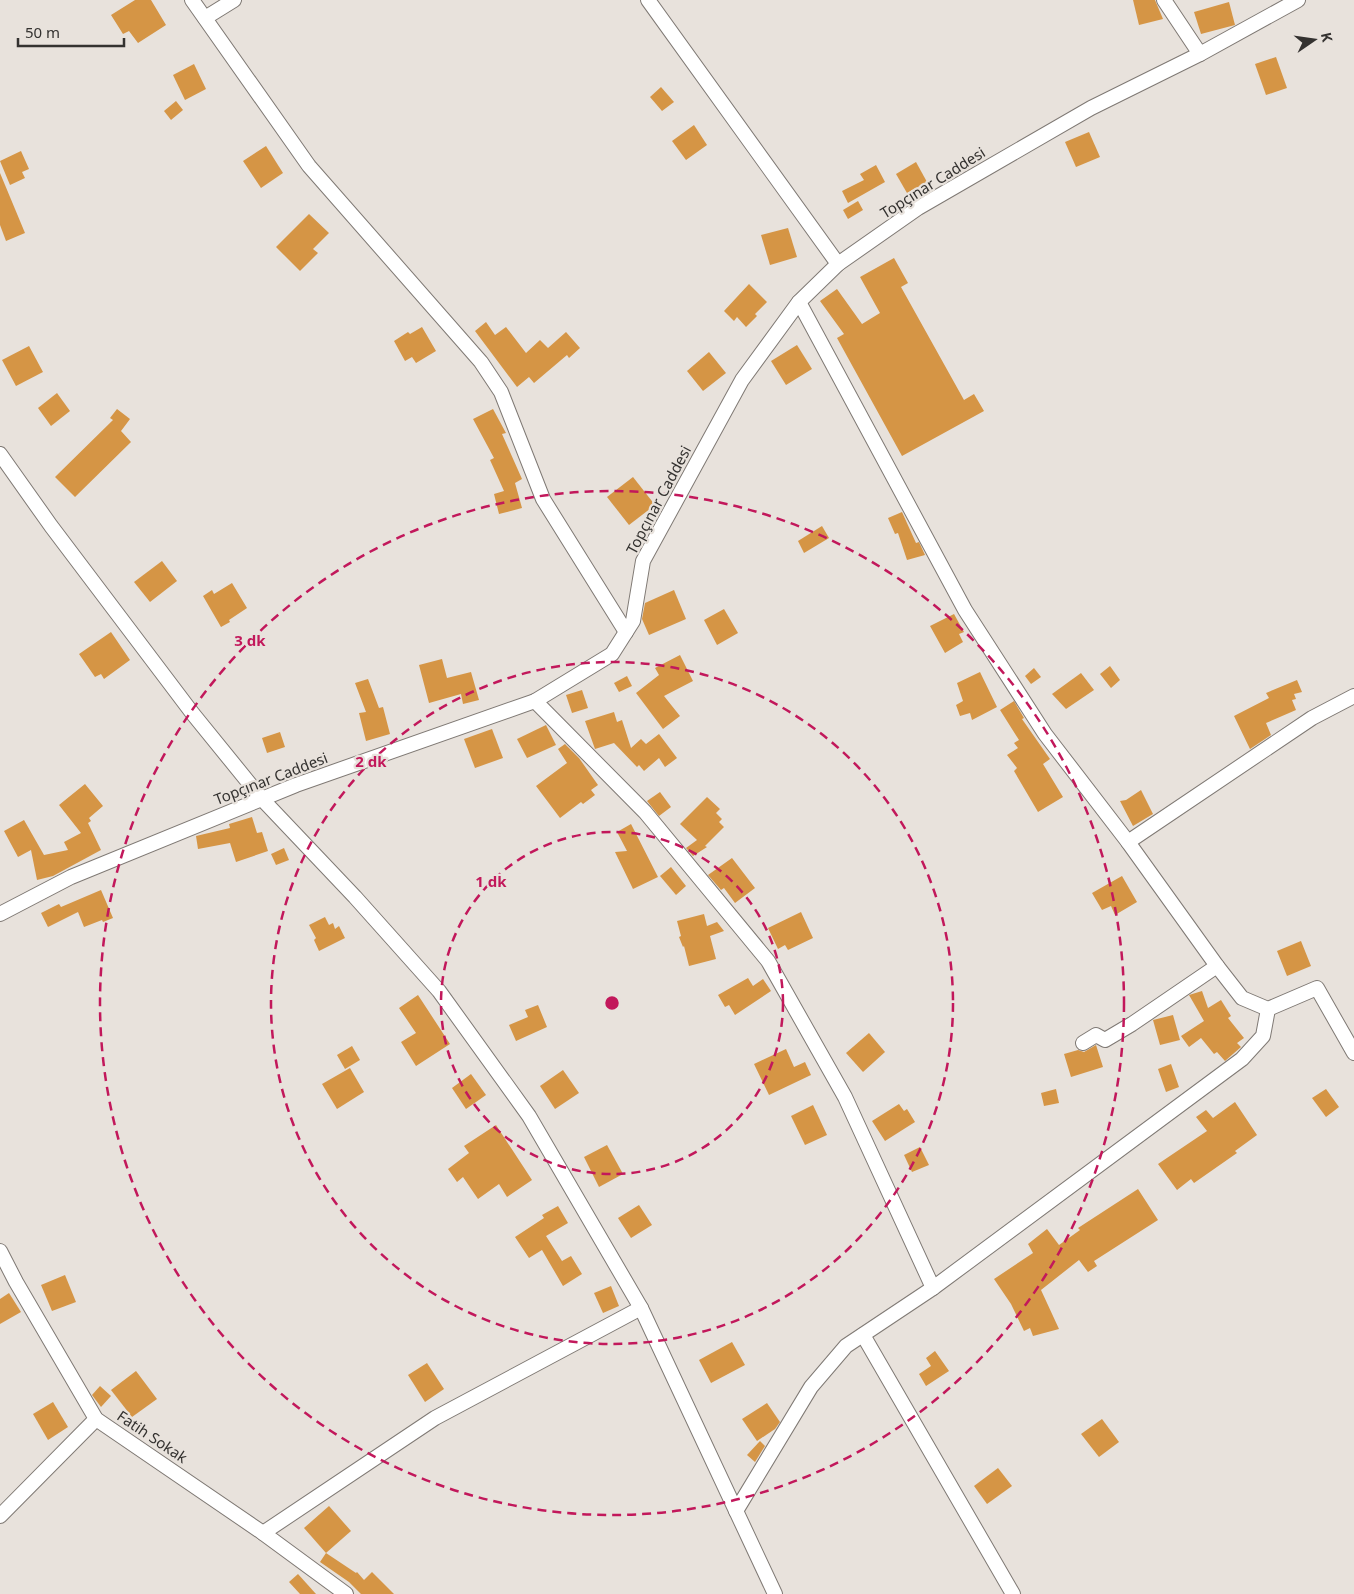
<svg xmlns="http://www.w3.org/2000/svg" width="1354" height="1594" viewBox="0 0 1354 1594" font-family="'Noto Sans',sans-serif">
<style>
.building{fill:#d59545}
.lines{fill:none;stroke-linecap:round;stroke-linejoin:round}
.minor-casing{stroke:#7f7974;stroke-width:16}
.minor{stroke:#fff;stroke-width:14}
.ring{fill:none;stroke:#c2185b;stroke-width:2.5;stroke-dasharray:9 6}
.labels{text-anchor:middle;stroke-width:4.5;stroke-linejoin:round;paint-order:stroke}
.street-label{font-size:15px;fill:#343230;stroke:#e8e2dc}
.centre{fill:#c2185b;stroke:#e8e2dc;stroke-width:2.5}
.ring-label{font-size:15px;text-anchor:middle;font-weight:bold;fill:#c2185b;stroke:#e8e2dc;stroke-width:4.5;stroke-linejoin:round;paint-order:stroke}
</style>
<rect width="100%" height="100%" fill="#e8e2dc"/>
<g class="building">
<path d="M 135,0 L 151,0 L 166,25 L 138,43 L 129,31 L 123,34 L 111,15 Z"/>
<path d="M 1133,0 L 1155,0 L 1163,19 L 1139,25 Z"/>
<path d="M 1229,2 L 1235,25 L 1201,34 L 1194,12 Z"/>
<path d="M 1276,57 L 1287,88 L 1266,95 L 1255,64 Z"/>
<path d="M 194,64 L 206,89 L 185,100 L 173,75 Z"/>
<path d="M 661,87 L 674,102 L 662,111 L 650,97 Z"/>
<path d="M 176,101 L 183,110 L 171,120 L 164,111 Z"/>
<path d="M 694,125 L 707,145 L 686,160 L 672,141 Z"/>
<path d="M 1089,132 L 1100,157 L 1076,167 L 1065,142 Z"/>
<path d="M 266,146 L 283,173 L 261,188 L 243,161 Z"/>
<path d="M 21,151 L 29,169 L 22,172 L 25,178 L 10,185 L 0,161 Z"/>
<path d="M 916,162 L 927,182 L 907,193 L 896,174 Z"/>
<path d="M 876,165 L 885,182 L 848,203 L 842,191 L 864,180 L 860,174 Z"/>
<path d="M 0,173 L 25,233 L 6,241 L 0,225 Z"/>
<path d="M 858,201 L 863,210 L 848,219 L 843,210 Z"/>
<path d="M 309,214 L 329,233 L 313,249 L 318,253 L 300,271 L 276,247 Z"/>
<path d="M 788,228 L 797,257 L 770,265 L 761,235 Z"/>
<path d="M 894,258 L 908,283 L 901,287 L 964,400 L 974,394 L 984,411 L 902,456 L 837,338 L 844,334 L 820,301 L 837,289 L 862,324 L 880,313 L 860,277 Z"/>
<path d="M 749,284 L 767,302 L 755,314 L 757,316 L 746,327 L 737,317 L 734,321 L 724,311 Z"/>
<path d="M 486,322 L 495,335 L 506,327 L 526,353 L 540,340 L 548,348 L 566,332 L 580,348 L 569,358 L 567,355 L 534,383 L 529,377 L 517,387 L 475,331 Z"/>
<path d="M 422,327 L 436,351 L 416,363 L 412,357 L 405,361 L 394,341 L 408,332 L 410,334 Z"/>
<path d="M 797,345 L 812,369 L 786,385 L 771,361 Z"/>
<path d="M 29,346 L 43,372 L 16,386 L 2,360 Z"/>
<path d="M 709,352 L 726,373 L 703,391 L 687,371 Z"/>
<path d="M 57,393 L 70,411 L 51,426 L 38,408 Z"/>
<path d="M 117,409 L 130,419 L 121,431 L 131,442 L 75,497 L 55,477 L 113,420 L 110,418 Z"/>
<path d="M 493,409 L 506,433 L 502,434 L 522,479 L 515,483 L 522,508 L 499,514 L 494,494 L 504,491 L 490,460 L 494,458 L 473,419 Z"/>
<path d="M 633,477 L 655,505 L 629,525 L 607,497 Z"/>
<path d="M 902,512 L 916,543 L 919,542 L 925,555 L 907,560 L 898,533 L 895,534 L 888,518 Z"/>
<path d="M 822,526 L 829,538 L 804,553 L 798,541 Z"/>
<path d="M 162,561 L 177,581 L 150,602 L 134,582 Z"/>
<path d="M 232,583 L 247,608 L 229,620 L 230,622 L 221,627 L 203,596 L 212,590 L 214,594 Z"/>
<path d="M 674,590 L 686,619 L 649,635 L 642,619 L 645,603 Z"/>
<path d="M 724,609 L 738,633 L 717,645 L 704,620 Z"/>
<path d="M 954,614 L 964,632 L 959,634 L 963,642 L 945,653 L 930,626 Z"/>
<path d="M 111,632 L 130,660 L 104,679 L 101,674 L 95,677 L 79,654 Z"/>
<path d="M 680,655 L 693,681 L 664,696 L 680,716 L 663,729 L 636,693 L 659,675 L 655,668 Z"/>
<path d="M 442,659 L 447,678 L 471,672 L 479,700 L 463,704 L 461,694 L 429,703 L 419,665 Z"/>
<path d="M 1110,666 L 1120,680 L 1111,688 L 1100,674 Z"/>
<path d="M 1034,668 L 1041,677 L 1031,684 L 1025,676 Z"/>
<path d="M 980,672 L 997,707 L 972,720 L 970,713 L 960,716 L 956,705 L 963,701 L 957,683 Z"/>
<path d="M 1081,673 L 1094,690 L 1066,709 L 1052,694 Z"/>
<path d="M 627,676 L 632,686 L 619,692 L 614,683 Z"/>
<path d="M 368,679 L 379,708 L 383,707 L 390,734 L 366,741 L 359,713 L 366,712 L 355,683 Z"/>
<path d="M 1297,680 L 1302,692 L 1294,694 L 1296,699 L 1292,700 L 1296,710 L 1266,723 L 1271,735 L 1250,749 L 1234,716 L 1269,698 L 1266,693 Z"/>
<path d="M 582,690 L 588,708 L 572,713 L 566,695 Z"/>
<path d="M 1014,701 L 1024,718 L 1022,719 L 1050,759 L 1043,764 L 1063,797 L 1038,812 L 1014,771 L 1017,768 L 1007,755 L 1018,748 L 1014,743 L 1019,740 L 1000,710 Z"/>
<path d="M 614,712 L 617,722 L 622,720 L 631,748 L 641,739 L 646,744 L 659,734 L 677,758 L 665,767 L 659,758 L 644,771 L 639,765 L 637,767 L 614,743 L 595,749 L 585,721 Z"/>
<path d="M 546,725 L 556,745 L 527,758 L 517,739 Z"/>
<path d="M 492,729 L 503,758 L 475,768 L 464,739 Z"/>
<path d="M 280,732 L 285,747 L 267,753 L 262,738 Z"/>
<path d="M 565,744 L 579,758 L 598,785 L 591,790 L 595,795 L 583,804 L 581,802 L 560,818 L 536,786 L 567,763 L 558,749 Z"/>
<path d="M 85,784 L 103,806 L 89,818 L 91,821 L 88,823 L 101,850 L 53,876 L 37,880 L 31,850 L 18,857 L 4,831 L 24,820 L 44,855 L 68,850 L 64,842 L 81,833 L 59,805 Z"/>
<path d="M 1141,790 L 1153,814 L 1133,826 L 1120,801 L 1126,800 Z"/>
<path d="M 660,792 L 671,807 L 659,816 L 647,801 Z"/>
<path d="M 707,797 L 720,809 L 716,813 L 722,819 L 719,822 L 724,827 L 705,846 L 707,847 L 693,856 L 686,848 L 697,840 L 680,824 Z"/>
<path d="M 252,817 L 257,833 L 262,832 L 268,851 L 236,862 L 230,843 L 198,849 L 196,836 L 230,828 L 229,824 Z"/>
<path d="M 631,824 L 658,877 L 633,889 L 615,852 L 627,851 L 617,832 Z"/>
<path d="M 284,848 L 289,860 L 276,865 L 271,854 Z"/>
<path d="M 732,858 L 755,888 L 735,903 L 724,888 L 721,890 L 708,875 Z"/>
<path d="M 671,867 L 686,886 L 676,895 L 660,876 Z"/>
<path d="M 1122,876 L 1137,902 L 1115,915 L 1111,906 L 1102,910 L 1092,893 Z"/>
<path d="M 101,890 L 113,918 L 103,922 L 102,920 L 84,927 L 78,912 L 48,927 L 41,913 L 59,904 L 61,907 Z"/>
<path d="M 801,912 L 813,938 L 788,950 L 785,945 L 778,949 L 768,928 Z"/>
<path d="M 704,914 L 707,926 L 717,922 L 724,931 L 710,936 L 716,959 L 689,966 L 684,946 L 683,947 L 679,937 L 681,936 L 677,921 Z"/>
<path d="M 325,917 L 329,925 L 333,923 L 335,929 L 339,926 L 345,938 L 319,951 L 314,940 L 316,938 L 309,925 Z"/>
<path d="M 1301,941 L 1311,966 L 1287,976 L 1277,951 Z"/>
<path d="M 748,978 L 753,986 L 763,979 L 771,991 L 735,1015 L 729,1005 L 725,1007 L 718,995 Z"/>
<path d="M 1202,991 L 1208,1008 L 1221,1000 L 1231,1016 L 1228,1018 L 1244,1038 L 1237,1043 L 1241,1047 L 1225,1061 L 1217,1052 L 1214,1054 L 1201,1038 L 1189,1047 L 1181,1036 L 1204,1021 L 1189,995 Z"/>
<path d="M 418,995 L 450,1044 L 416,1066 L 401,1042 L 416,1033 L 399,1008 Z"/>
<path d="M 538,1005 L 547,1027 L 516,1041 L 509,1025 L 528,1017 L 525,1010 Z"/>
<path d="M 1173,1015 L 1180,1040 L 1160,1045 L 1153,1020 Z"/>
<path d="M 869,1033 L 885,1052 L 863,1072 L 846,1053 Z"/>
<path d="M 1096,1045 L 1103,1067 L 1071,1077 L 1064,1054 L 1078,1050 L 1084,1052 Z"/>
<path d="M 352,1046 L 360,1060 L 345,1069 L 337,1055 Z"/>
<path d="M 786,1049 L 794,1067 L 805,1062 L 811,1075 L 769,1095 L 754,1064 Z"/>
<path d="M 1171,1064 L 1179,1087 L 1166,1092 L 1158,1069 Z"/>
<path d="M 350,1068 L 364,1092 L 337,1109 L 322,1084 Z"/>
<path d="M 563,1070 L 579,1093 L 555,1109 L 540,1086 Z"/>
<path d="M 471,1074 L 486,1095 L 466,1109 L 452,1088 Z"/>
<path d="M 1056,1089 L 1059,1103 L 1044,1106 L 1041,1093 Z"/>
<path d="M 1326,1089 L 1339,1107 L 1326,1117 L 1312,1098 Z"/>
<path d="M 1235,1102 L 1257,1135 L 1235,1151 L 1237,1153 L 1194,1183 L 1191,1179 L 1177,1190 L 1158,1164 L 1207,1131 L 1196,1117 L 1206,1110 L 1213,1118 Z"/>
<path d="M 899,1104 L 904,1111 L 907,1109 L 915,1122 L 885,1141 L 872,1121 Z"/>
<path d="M 813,1105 L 827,1135 L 805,1145 L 791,1116 Z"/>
<path d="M 496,1125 L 532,1180 L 507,1197 L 499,1184 L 478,1199 L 463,1177 L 457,1182 L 448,1169 L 469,1153 L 464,1146 Z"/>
<path d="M 607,1145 L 623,1174 L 599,1187 L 584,1157 Z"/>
<path d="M 920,1147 L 929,1165 L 912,1172 L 904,1155 Z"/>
<path d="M 1138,1189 L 1158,1220 L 1094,1261 L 1097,1266 L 1088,1272 L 1079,1260 L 1041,1290 L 1059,1329 L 1033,1336 L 1030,1328 L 1024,1331 L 1011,1304 L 994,1279 L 1033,1253 L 1028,1244 L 1047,1229 L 1059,1245 L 1080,1230 L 1078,1228 Z"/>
<path d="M 639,1205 L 652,1225 L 631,1238 L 618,1218 Z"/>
<path d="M 558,1206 L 568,1223 L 546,1236 L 562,1261 L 571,1256 L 582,1274 L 563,1286 L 542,1250 L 529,1258 L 515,1237 L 544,1218 L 542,1215 Z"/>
<path d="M 65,1275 L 76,1302 L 52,1311 L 41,1285 Z"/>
<path d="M 611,1286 L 619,1306 L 603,1313 L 594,1293 Z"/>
<path d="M 9,1293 L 21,1312 L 0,1324 L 0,1299 Z"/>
<path d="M 732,1342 L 745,1365 L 711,1383 L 699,1360 Z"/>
<path d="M 935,1351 L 949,1371 L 926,1386 L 919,1374 L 931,1366 L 926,1358 Z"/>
<path d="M 427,1363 L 444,1389 L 425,1402 L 408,1375 Z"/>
<path d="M 136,1371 L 157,1399 L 132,1417 L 111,1390 Z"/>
<path d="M 100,1386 L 111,1396 L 101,1407 L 92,1395 Z"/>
<path d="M 53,1402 L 68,1427 L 48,1440 L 33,1414 Z"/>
<path d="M 767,1403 L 780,1422 L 775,1429 L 757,1441 L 742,1419 Z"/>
<path d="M 1102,1419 L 1119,1442 L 1099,1457 L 1081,1434 Z"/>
<path d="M 760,1441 L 765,1446 L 755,1462 L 747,1455 Z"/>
<path d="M 998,1468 L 1012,1486 L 987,1504 L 974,1486 Z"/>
<path d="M 329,1506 L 351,1531 L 326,1553 L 304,1528 Z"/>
<path d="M 326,1553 L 356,1573 L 357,1572 L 364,1580 L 372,1572 L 394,1594 L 361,1594 L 349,1582 L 320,1562 Z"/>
<path d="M 298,1574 L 316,1594 L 300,1594 L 289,1582 Z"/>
</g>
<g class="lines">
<defs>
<g id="minor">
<path d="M 192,0 L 309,166 L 481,362 L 501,392 L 543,499 L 626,632"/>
<path d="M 648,0 L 838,264"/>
<path d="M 1164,0 L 1200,54"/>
<path d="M 205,18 L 234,0"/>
<path d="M 799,302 L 965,610 L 1045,734 L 1128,842 L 1217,966 L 1242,998 L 1268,1009 L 1317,988 L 1354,1053"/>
<path d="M 0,454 L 51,526 L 193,714 L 262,799 L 355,897 L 439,991 L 529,1116 L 641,1308 L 775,1594"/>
<path d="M 535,701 L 645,812 L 768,961 L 845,1097 L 933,1288"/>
<path d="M 1128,842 L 1312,718 L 1354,696"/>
<path d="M 0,914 L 71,877 L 296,785 L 535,701 L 612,654 L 633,621 L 643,561 L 742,380 L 799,302 L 838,264 L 918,208 L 1091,108 L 1200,54 L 1298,0"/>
<path d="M 1083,1043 L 1096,1035 L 1105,1040 L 1132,1024 L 1217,966"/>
<path d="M 0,1251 L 16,1282 L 96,1419 L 263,1533 L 346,1594"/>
<path d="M 863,1335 L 1013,1594"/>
<path d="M 736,1511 L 811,1387 L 846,1346 L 933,1288 L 1242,1059 L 1263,1036 L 1268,1009"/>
<path d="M 0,1516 L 96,1419"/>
<path d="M 263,1533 L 435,1418 L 641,1308"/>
</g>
</defs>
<use href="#minor" class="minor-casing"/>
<use href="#minor" class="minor"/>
</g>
<g class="ring">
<circle cx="612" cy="1003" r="171"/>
<circle cx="612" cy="1003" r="341"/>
<circle cx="612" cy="1003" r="512"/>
</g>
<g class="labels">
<g class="street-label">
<text transform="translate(933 183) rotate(-32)" y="5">Topçınar Caddesi</text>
<text transform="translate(659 500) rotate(-62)" y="5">Topçınar Caddesi</text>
<text transform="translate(271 779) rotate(-21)" y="5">Topçınar Caddesi</text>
<text transform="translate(152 1437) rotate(34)" y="5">Fatih Sokak</text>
</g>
</g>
<circle cx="612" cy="1003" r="8" class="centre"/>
<g class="ring-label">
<text x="250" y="646">3 dk</text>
<text x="371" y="767">2 dk</text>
<text x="491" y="887">1 dk</text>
</g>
<g transform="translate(1314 40) rotate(77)" stroke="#e8e2dc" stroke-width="4" paint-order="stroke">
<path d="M0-4L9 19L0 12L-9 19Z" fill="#343230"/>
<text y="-8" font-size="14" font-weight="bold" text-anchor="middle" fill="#343230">K</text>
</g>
<path d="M18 38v8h106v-8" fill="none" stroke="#343230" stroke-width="2.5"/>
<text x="25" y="38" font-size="15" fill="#343230" stroke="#e8e2dc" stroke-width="4" paint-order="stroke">50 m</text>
</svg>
